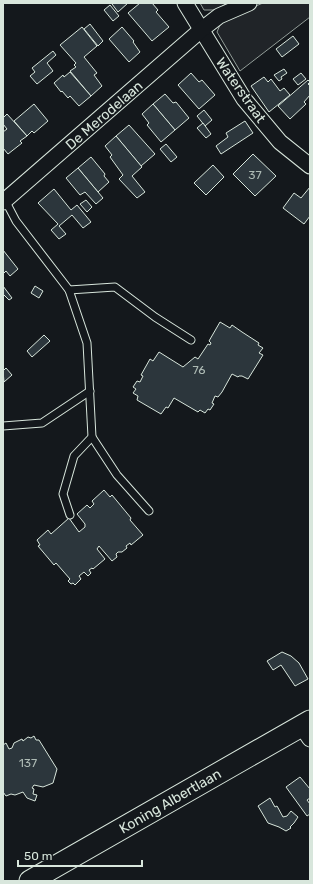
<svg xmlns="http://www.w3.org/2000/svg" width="313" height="884" viewBox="0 0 313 884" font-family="Rubik,sans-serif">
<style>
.green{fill:#202428;stroke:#939e99}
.building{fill:#2c363c;stroke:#d8e6dc}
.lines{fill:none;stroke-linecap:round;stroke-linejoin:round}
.lane-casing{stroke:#d8e6dc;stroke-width:9}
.street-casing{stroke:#d8e6dc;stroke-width:17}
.secondary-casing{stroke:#d8e6dc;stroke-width:23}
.lane{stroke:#14181c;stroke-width:7}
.street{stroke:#14181c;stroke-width:15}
.secondary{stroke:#14181c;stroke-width:21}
.labels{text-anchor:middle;stroke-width:3;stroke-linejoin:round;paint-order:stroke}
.number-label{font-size:12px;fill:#adbab4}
.street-label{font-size:14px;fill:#d8e6dc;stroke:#14181c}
</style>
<rect width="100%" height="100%" fill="#14181c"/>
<g class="green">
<path d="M 200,3 L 227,3 L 216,10 L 204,10 Z"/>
<path d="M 263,3 L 310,3 L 310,17 L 240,71 L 217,32 L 222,20 Z"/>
</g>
<g class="building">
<path d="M 113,3 L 128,3 L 118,12 L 112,4 Z"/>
<path d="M 140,3 L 152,3 L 158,10 L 156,12 L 169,27 L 152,41 L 128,13 Z"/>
<path d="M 110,5 L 119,16 L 113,21 L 104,10 Z"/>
<path d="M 90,24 L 103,41 L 98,46 L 84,29 Z"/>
<path d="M 82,27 L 97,46 L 84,57 L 97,73 L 94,75 L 102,86 L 91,96 L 70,71 L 76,67 L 74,65 L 76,63 L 60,45 Z"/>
<path d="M 122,27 L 134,41 L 133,42 L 140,52 L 129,62 L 109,39 Z"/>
<path d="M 293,36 L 299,44 L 282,57 L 276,49 Z"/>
<path d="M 53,51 L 56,55 L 47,63 L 53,71 L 37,84 L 30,76 L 35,72 L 32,68 Z"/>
<path d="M 284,69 L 287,73 L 281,77 L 282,79 L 279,81 L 274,75 Z"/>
<path d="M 70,72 L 91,96 L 79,106 L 70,96 L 68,98 L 62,91 L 61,92 L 54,83 L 63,75 L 64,77 Z"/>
<path d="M 191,73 L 199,82 L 202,80 L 215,95 L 199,109 L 178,85 Z"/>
<path d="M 301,73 L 306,79 L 298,85 L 293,79 Z"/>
<path d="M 264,77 L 268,82 L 271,79 L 280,91 L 284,88 L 290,95 L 269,112 L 251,86 Z"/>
<path d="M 308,80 L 310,82 L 308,84 L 310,86 L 310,95 L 304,102 L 306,104 L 290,119 L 278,106 Z"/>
<path d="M 165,94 L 173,103 L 176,102 L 189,118 L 175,130 L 153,104 Z"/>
<path d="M 34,104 L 48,121 L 34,133 L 32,131 L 27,136 L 14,121 Z"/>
<path d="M 153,104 L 175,130 L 161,142 L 147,125 L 149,123 L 142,114 Z"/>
<path d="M 204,110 L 212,120 L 205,126 L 197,116 Z"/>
<path d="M 7,114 L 27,136 L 20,141 L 22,143 L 8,154 L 3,148 L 3,132 L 7,129 L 3,124 L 3,118 Z"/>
<path d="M 245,121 L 253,133 L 221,154 L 216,146 L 228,137 L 226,133 Z"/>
<path d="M 203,123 L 211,134 L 206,138 L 197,128 Z"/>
<path d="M 129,125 L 155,154 L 141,166 L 116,136 Z"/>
<path d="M 116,136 L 142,167 L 132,176 L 145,192 L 137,198 L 119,179 L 123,175 L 110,157 L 112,155 L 105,146 Z"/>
<path d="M 166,144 L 177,157 L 171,162 L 160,149 Z"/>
<path d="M 253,154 L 276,176 L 255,196 L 233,174 Z"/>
<path d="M 91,157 L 105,174 L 104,176 L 109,182 L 98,192 L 78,168 Z"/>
<path d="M 213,165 L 224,177 L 206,195 L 194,183 Z"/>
<path d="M 78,168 L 103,198 L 96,204 L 85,192 L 80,195 L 66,178 Z"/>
<path d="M 310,187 L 310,216 L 304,224 L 283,208 L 294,193 L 301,198 Z"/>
<path d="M 54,189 L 71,210 L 77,205 L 91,222 L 83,228 L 72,215 L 59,226 L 66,234 L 59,239 L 51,230 L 58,224 L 38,203 Z"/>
<path d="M 86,200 L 92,207 L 87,212 L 80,204 Z"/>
<path d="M 3,250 L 18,269 L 10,276 L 6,271 L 3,274 Z"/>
<path d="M 3,286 L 12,298 L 9,300 L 4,295 L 3,296 Z"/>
<path d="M 35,286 L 43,291 L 39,298 L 31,293 Z"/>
<path d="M 220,322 L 230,328 L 232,325 L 242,332 L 259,343 L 258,345 L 263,348 L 259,353 L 263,355 L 248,379 L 242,376 L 239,376 L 238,377 L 232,374 L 222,392 L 218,397 L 215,396 L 212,403 L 214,404 L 210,410 L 208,409 L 205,413 L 200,410 L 198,412 L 174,398 L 168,408 L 166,407 L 161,414 L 137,400 L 138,396 L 133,393 L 136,389 L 133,387 L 137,381 L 140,382 L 143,376 L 141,375 L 150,359 L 153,361 L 159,352 L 183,367 L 195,357 L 198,359 L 208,344 L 210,345 L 211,343 L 209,341 Z"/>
<path d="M 44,335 L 50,341 L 32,357 L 27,351 Z"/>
<path d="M 6,368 L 12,375 L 4,382 L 3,371 Z"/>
<path d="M 104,490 L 110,497 L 112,495 L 131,518 L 130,520 L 143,535 L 131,545 L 130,543 L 126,546 L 127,548 L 122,552 L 118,552 L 116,554 L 117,557 L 112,561 L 99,546 L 97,549 L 105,559 L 93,569 L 92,568 L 89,570 L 91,573 L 88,576 L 84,572 L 79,576 L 81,579 L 75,585 L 73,583 L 71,584 L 68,581 L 70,579 L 56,563 L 54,565 L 38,546 L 40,545 L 37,540 L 48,530 L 51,534 L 69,518 L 79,532 L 85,527 L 85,524 L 77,514 L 87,505 L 90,508 L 94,504 L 92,501 Z"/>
<path d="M 282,652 L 291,656 L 299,663 L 308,679 L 295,686 L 281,665 L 273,670 L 267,661 Z"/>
<path d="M 34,736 L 36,740 L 39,740 L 57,769 L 53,783 L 43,787 L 34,785 L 32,788 L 34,789 L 33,794 L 37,795 L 35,801 L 27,798 L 23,792 L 15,795 L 11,794 L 6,796 L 3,792 L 3,745 L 6,743 L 9,749 L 12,748 L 14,743 L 22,739 L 23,741 L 28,737 L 31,738 Z"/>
<path d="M 300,777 L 310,789 L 310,798 L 307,800 L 310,804 L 310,814 L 307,816 L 286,787 Z"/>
<path d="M 270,798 L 275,807 L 277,806 L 283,817 L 287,816 L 291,811 L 298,817 L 294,823 L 290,827 L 291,828 L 286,831 L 279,827 L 268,823 L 258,806 Z"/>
</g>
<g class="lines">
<defs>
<g id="lane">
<path d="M 5,200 L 16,221 L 69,290 L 87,343 L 92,437 L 74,456 L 63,494 L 70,515"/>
<path d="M 69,290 L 115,287 L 155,317 L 191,340"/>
<path d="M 3,426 L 42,423 L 90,391"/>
<path d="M 92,437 L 117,475 L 149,511"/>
</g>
<g id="street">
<path d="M 185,3 L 244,99 L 280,142 L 310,166"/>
<path d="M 3,202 L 201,30 L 219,16 L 249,3"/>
<path d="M 301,726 L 310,739"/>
</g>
<path id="secondary" d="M 30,881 L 310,721"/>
</defs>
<use href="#lane" class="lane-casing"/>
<use href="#street" class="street-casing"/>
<use href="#secondary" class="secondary-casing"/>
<use href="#lane" class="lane"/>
<use href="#street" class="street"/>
<use href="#secondary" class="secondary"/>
</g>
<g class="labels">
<g class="number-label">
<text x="255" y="179">37</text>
<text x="199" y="374">76</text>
<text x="28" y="767">137</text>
</g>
<g class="street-label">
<text transform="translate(241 90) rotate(55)" y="5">Waterstraat</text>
<text transform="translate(104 115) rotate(-41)" y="5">De Merodelaan</text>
<text transform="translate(170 801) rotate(-30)" y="5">Koning Albertlaan</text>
</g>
</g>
<rect width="313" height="884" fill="none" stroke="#d8e6dc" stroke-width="8"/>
<path d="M18 860v6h124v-6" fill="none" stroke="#d8e6dc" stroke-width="2"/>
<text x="24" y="860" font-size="12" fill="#d8e6dc" stroke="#14181c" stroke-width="3" paint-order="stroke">50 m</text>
</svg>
